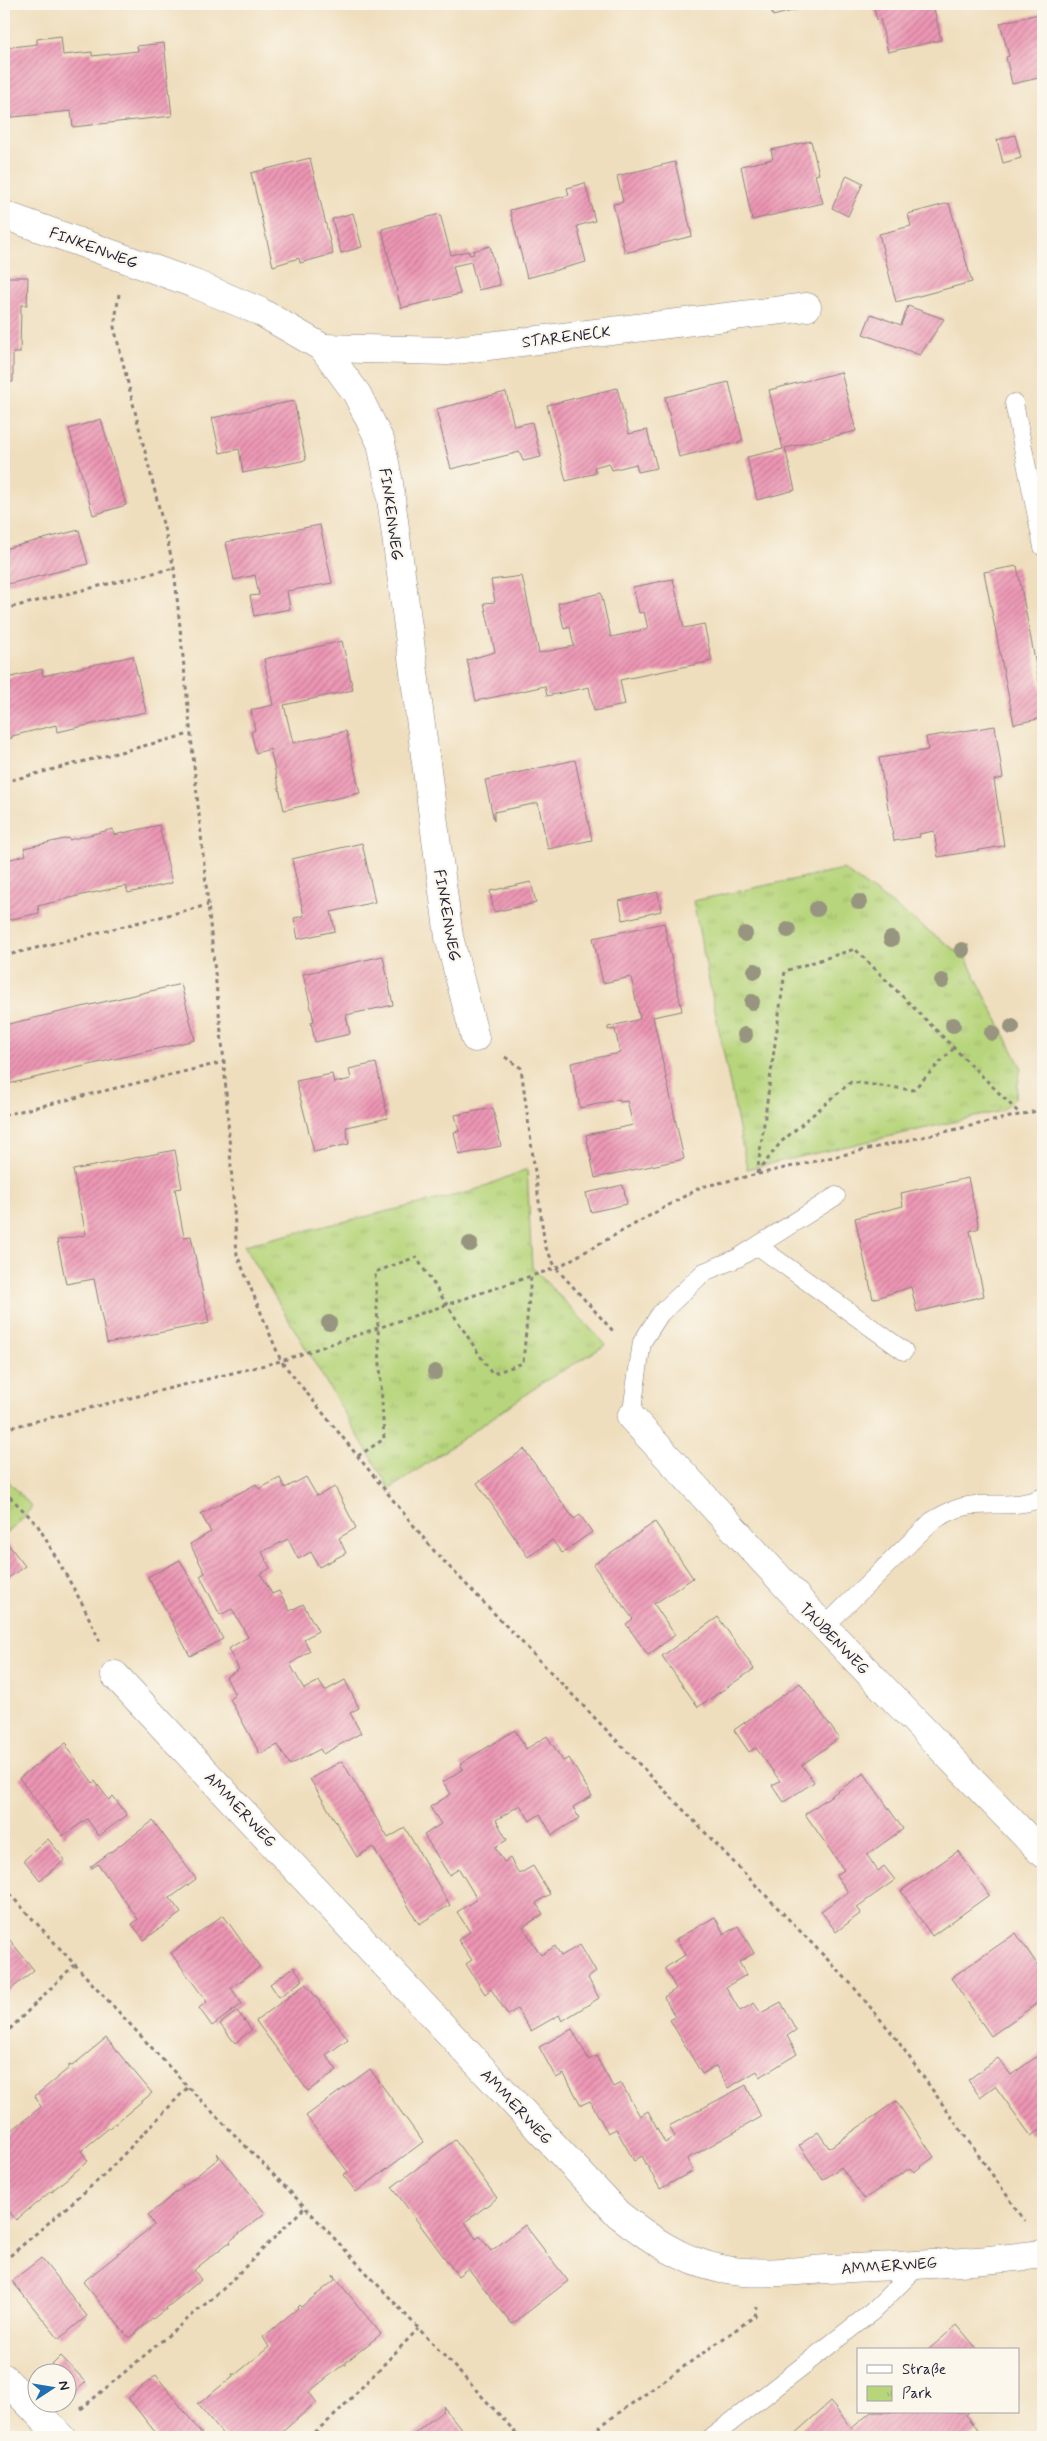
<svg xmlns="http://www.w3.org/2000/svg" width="1047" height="2441" viewBox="0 0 1047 2441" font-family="Mynerve,sans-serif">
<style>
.park{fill:url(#park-tufts);stroke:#6c7c5b}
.building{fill:url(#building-hatch)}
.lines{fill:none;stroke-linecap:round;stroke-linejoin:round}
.lane-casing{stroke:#88807c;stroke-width:19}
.street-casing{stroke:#88807c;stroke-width:29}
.path{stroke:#88807c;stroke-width:3;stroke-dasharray:4 4;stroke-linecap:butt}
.lane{stroke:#fff;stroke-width:18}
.street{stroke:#fff;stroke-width:28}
.tree{fill:#979480}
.labels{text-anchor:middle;stroke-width:4.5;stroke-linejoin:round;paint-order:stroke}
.street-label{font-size:16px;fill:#22223b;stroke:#fbf7ec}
</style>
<defs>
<pattern id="park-tufts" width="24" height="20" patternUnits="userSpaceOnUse" patternTransform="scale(1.25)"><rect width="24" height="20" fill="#b7d57b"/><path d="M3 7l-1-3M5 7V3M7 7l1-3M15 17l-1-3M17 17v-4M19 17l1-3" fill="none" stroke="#9db76b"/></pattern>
<pattern id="building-hatch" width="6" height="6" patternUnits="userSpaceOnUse" patternTransform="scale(1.25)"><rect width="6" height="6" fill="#ed96b4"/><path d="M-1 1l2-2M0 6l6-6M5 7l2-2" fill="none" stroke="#c07a94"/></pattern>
</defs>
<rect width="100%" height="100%" fill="#fbf7ec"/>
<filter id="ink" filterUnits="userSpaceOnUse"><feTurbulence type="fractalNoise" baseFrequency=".02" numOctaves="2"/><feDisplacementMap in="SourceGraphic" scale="10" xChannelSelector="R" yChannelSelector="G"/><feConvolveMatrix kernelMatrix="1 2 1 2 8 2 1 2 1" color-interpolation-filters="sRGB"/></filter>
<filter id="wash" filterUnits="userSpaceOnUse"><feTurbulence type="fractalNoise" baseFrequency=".0096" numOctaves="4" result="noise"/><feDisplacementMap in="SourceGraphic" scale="20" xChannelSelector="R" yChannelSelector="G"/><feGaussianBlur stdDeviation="1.12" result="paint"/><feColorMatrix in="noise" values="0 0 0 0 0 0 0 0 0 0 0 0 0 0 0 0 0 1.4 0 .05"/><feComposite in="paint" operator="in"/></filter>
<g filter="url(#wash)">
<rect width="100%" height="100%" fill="#efdebd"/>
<g class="park">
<path d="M 843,869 L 966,958 L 1021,1067 L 1015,1099 L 1001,1111 L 747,1169 L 693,901 Z"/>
<path d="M 527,1169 L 532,1267 L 606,1345 L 545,1381 L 390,1489 L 244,1245 L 470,1192 Z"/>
<path d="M 4,1392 L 10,1413 L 4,1442 Z"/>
<path d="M 4,1476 L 32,1507 L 18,1524 L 4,1535 Z"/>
</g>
<g id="blocks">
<g class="building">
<path d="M 770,4 L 818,4 L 773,16 Z"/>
<path d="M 873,4 L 933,4 L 941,40 L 888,52 L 880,19 L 877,20 Z"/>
<path d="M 1043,13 L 1043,77 L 1012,84 L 1006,57 L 1009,56 L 1000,23 Z"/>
<path d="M 61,36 L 63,55 L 92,52 L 92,56 L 138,51 L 137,46 L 164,43 L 172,116 L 73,127 L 71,111 L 4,118 L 4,48 L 37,44 L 37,39 Z"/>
<path d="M 1015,135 L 1021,158 L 1003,163 L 997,140 Z"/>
<path d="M 811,141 L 819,174 L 815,175 L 823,203 L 752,220 L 741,166 L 773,159 L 771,150 Z"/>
<path d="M 310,158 L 333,254 L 300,263 L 299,258 L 273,266 L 251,173 Z"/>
<path d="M 675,162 L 692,236 L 625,253 L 613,204 L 623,202 L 617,176 Z"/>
<path d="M 847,175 L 863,183 L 848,216 L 832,208 Z"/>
<path d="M 585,183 L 595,221 L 577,226 L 586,262 L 527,278 L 510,210 L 569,195 L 567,188 Z"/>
<path d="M 949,203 L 972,282 L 896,302 L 879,234 L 911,226 L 908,214 Z"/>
<path d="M 353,213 L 362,247 L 341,253 L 332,219 Z"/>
<path d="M 440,214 L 451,255 L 468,251 L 470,255 L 474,254 L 473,251 L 490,246 L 500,285 L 478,290 L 471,262 L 453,266 L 460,294 L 401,308 L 382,229 Z"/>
<path d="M 4,277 L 28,277 L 27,305 L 21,305 L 20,353 L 13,353 L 13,382 L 4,382 Z"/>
<path d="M 908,306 L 944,319 L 920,355 L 863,334 L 871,314 L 901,325 Z"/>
<path d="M 841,372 L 856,431 L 785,448 L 795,490 L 757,500 L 747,457 L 783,449 L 769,390 Z"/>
<path d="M 729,382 L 743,441 L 679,457 L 665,397 Z"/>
<path d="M 617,388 L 629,434 L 647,430 L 657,468 L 638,472 L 636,464 L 612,470 L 609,463 L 594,467 L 596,473 L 566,481 L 547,405 Z"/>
<path d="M 506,392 L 514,426 L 532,422 L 541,457 L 523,461 L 520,452 L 451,469 L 436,409 Z"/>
<path d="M 294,401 L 306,460 L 243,473 L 239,449 L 220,453 L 212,418 Z"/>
<path d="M 101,419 L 126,505 L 93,515 L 69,429 Z"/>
<path d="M 320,525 L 332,583 L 287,591 L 290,609 L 254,616 L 250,596 L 259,595 L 255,575 L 234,580 L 226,542 Z"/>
<path d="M 79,530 L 88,564 L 4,585 L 4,549 Z"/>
<path d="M 1017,566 L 1043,702 L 1043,718 L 1014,724 L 984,572 Z"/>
<path d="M 522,576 L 539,653 L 574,646 L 570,627 L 564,629 L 558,603 L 601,593 L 611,637 L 648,629 L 644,612 L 639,613 L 633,587 L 673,579 L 684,628 L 704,624 L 712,661 L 620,680 L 625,705 L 594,711 L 589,687 L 547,696 L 545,686 L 476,701 L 467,660 L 495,652 L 484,603 L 495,602 L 491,580 Z"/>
<path d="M 342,641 L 353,690 L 284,705 L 293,743 L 346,731 L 360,793 L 284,810 L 270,749 L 256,753 L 251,732 L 255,730 L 251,710 L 273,705 L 264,659 Z"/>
<path d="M 133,656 L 146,712 L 57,732 L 56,725 L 12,736 L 12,738 L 4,740 L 4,679 L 42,669 L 43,676 Z"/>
<path d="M 995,726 L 1003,778 L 994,780 L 1004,846 L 938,857 L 934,831 L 919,834 L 920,837 L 894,841 L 879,758 L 928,750 L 926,737 Z"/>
<path d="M 575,760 L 592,840 L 548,849 L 538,803 L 494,812 L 494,821 L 485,780 Z"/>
<path d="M 159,825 L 172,883 L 128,893 L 126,886 L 82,895 L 38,906 L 39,913 L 4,921 L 4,861 L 26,855 L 24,848 L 69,838 L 69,840 L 113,829 L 114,835 Z"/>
<path d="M 362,843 L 375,902 L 331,912 L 335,931 L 298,939 L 294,918 L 304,916 L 292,859 Z"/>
<path d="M 531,882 L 536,903 L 494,912 L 490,891 Z"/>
<path d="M 658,892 L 661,911 L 623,920 L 619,901 Z"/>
<path d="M 664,923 L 682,1011 L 653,1017 L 684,1159 L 595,1178 L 586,1135 L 633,1125 L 627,1101 L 620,1102 L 620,1099 L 580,1108 L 571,1063 L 620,1053 L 615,1029 L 608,1030 L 608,1027 L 640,1019 L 631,977 L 603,983 L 593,938 Z"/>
<path d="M 383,956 L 393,1005 L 346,1015 L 350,1034 L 315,1042 L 311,1022 L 314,1021 L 303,974 Z"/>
<path d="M 181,984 L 195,1040 L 4,1085 L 4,1025 Z"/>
<path d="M 376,1063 L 388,1118 L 346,1127 L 349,1144 L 314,1152 L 296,1081 L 332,1074 L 334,1083 L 351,1079 L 349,1069 Z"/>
<path d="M 493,1108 L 501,1146 L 459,1155 L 454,1132 L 459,1131 L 455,1115 Z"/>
<path d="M 175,1150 L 182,1188 L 175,1189 L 184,1237 L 191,1236 L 209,1323 L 107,1343 L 94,1279 L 66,1284 L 57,1240 L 86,1235 L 73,1170 Z"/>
<path d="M 968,1178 L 979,1228 L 970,1231 L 984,1296 L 917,1312 L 911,1287 L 873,1299 L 855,1218 L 903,1206 L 901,1193 Z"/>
<path d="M 623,1185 L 627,1204 L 591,1212 L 586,1193 Z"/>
<path d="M 524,1449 L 574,1519 L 580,1515 L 592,1532 L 562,1553 L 552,1540 L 528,1557 L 477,1483 Z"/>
<path d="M 306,1477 L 317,1496 L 335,1487 L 356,1528 L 339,1538 L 346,1553 L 319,1567 L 311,1552 L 298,1559 L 288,1539 L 262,1552 L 270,1568 L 261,1574 L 272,1594 L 279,1591 L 290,1611 L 303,1604 L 318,1631 L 304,1639 L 310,1651 L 290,1664 L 304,1689 L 319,1681 L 325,1691 L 345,1680 L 359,1708 L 350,1713 L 361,1733 L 323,1754 L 320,1749 L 290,1765 L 278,1745 L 260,1754 L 230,1699 L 235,1695 L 226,1677 L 239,1669 L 228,1649 L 248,1637 L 232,1609 L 220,1615 L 200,1576 L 205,1573 L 190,1544 L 211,1532 L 201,1514 L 256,1484 L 259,1489 L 280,1478 L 285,1488 Z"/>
<path d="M 655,1522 L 693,1578 L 654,1604 L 675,1635 L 648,1655 L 626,1624 L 633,1619 L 593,1565 Z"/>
<path d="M 4,1539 L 25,1566 L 4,1581 Z"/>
<path d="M 180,1560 L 223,1639 L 190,1656 L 148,1577 Z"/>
<path d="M 718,1617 L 754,1669 L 698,1707 L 662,1656 Z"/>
<path d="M 800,1683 L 839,1738 L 802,1765 L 814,1782 L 784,1802 L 772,1785 L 780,1781 L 756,1748 L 749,1752 L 734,1730 Z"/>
<path d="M 515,1730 L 526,1749 L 547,1736 L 563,1761 L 569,1758 L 592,1796 L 573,1807 L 579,1818 L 552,1835 L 540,1814 L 530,1821 L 520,1805 L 496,1820 L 507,1840 L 495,1847 L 504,1862 L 510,1858 L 519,1874 L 533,1866 L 550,1894 L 536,1903 L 543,1914 L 523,1927 L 541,1955 L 555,1946 L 561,1956 L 580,1945 L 596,1972 L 588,1978 L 599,1998 L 562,2021 L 559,2015 L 531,2031 L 517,2009 L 508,2015 L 491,1989 L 485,1994 L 466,1964 L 472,1960 L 458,1940 L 470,1932 L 457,1912 L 477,1899 L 459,1869 L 449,1875 L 424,1835 L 441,1824 L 430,1807 L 451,1794 L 443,1782 L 463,1769 L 460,1764 Z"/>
<path d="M 66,1743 L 68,1745 L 66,1747 L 93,1783 L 95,1781 L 109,1800 L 113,1796 L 127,1815 L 99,1836 L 87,1819 L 63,1836 L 19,1778 Z"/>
<path d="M 342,1761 L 388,1838 L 405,1828 L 450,1905 L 419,1924 L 373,1847 L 357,1857 L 310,1779 Z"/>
<path d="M 864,1773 L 903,1829 L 867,1855 L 878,1871 L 884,1866 L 895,1880 L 857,1907 L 861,1913 L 836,1932 L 821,1911 L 848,1892 L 836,1875 L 844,1870 L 805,1814 Z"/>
<path d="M 153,1821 L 196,1879 L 170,1898 L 181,1913 L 144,1940 L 132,1924 L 138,1919 L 98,1864 L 92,1868 L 90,1867 Z"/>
<path d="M 48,1839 L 65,1860 L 40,1880 L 24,1860 Z"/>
<path d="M 958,1851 L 989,1895 L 932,1936 L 901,1891 Z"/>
<path d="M 223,1915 L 260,1967 L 231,1988 L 242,2004 L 212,2026 L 199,2008 L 207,2002 L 171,1953 Z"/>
<path d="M 715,1917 L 724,1934 L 738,1926 L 754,1953 L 739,1962 L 746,1975 L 726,1987 L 740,2011 L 754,2003 L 761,2013 L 781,2002 L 796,2030 L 787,2036 L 797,2054 L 760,2077 L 757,2071 L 728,2088 L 716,2066 L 702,2074 L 670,2020 L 675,2017 L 664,1997 L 676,1989 L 665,1968 L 685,1955 L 676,1939 Z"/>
<path d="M 4,1933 L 34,1970 L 4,1995 Z"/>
<path d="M 1016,1933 L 1043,1973 L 1043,1999 L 991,2036 L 951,1978 Z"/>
<path d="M 294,1967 L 303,1980 L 279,1997 L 270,1984 Z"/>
<path d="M 306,1984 L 348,2039 L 326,2055 L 337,2070 L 308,2091 L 256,2021 Z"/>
<path d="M 237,2011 L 252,2030 L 235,2043 L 220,2024 Z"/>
<path d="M 572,2029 L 589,2060 L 596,2056 L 613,2087 L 621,2083 L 640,2116 L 648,2111 L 665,2143 L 675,2137 L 669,2126 L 746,2085 L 761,2117 L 687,2159 L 693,2171 L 660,2189 L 642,2156 L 634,2161 L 616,2129 L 608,2133 L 590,2101 L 581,2105 L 564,2074 L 556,2078 L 539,2047 Z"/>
<path d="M 106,2038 L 152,2093 L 117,2122 L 117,2124 L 115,2123 L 81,2151 L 88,2161 L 53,2190 L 53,2192 L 51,2191 L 16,2220 L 4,2205 L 4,2134 L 7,2134 L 41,2107 L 35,2096 L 69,2068 L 69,2065 L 72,2066 Z"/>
<path d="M 1043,2052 L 1043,2127 L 1031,2136 L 995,2086 L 980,2097 L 968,2080 L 998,2058 L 1011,2075 Z"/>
<path d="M 370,2069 L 423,2142 L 356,2192 L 343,2175 L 348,2172 L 306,2116 Z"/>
<path d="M 896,2101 L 934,2157 L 914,2172 L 910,2168 L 864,2199 L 841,2167 L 823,2180 L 799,2145 L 818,2132 L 829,2148 Z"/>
<path d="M 455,2140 L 497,2198 L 465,2222 L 476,2239 L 480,2236 L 491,2251 L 525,2225 L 568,2281 L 512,2324 L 468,2268 L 458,2276 L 392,2187 Z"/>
<path d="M 217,2153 L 265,2213 L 230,2241 L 231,2243 L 228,2243 L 194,2270 L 201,2280 L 166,2308 L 167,2310 L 164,2310 L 129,2338 L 83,2282 L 118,2254 L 117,2253 L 120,2252 L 154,2225 L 148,2215 L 183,2187 L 182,2185 L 185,2185 L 219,2158 Z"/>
<path d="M 41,2258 L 87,2316 L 59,2339 L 12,2281 Z"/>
<path d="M 333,2275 L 381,2334 L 346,2362 L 346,2365 L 344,2364 L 309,2392 L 317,2403 L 315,2403 L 280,2434 L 279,2432 L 272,2437 L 225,2437 L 197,2403 L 200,2403 L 233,2376 L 232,2374 L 236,2374 L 269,2347 L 263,2337 L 298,2308 L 297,2307 L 299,2305 L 301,2307 L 335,2280 Z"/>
<path d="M 957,2325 L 978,2350 L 928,2350 Z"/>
<path d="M 61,2356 L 86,2382 L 73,2394 L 68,2389 L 68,2374 L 52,2374 L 48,2369 Z"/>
<path d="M 156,2375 L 202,2434 L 198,2437 L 159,2437 L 128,2398 Z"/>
<path d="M 830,2402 L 852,2428 L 871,2412 L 969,2412 L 966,2415 L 978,2429 L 968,2437 L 793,2437 L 792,2436 Z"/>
<path d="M 443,2406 L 468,2437 L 410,2437 L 444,2410 Z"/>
</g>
</g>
</g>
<g filter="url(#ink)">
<use href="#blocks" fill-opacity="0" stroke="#88807c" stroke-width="1"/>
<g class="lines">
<defs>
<g id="lane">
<path d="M 1014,403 L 1043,547"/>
<path d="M 758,1246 L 904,1351"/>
<path d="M 631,1417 L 642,1342 L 660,1314 L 704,1272 L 738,1258 L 836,1196"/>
<path d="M 824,1627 L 932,1521 C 946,1513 959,1506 975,1505 C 1000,1503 1019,1508 1043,1497"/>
<path d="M 712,2437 L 873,2311 L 920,2264"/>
</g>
<g id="street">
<path d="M 4,215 L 195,284 L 259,311 L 323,348 L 357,394 L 381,443 L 389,483 L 449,937 L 475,1038"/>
<path d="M 323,348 L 447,351 L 807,307"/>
<path d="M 631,1417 L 814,1616 L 1043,1854"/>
<path d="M 115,1675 L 618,2214 C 650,2239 682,2261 721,2269 C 755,2276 793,2271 827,2269 C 899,2266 972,2263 1043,2254"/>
<path d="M 4,2378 L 61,2437"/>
</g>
</defs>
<use href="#lane" class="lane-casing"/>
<use href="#street" class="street-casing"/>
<g class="path">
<path d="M 119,294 L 114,327 L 174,568 L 224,1062 L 237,1255 L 281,1361 L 435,1552 L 852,1985 L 895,2037 L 1025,2221"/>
<path d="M 4,609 L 174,568"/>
<path d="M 4,782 L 190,734"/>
<path d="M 4,956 L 208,905"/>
<path d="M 505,1057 L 521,1068 L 545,1246 L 556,1268 L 613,1331"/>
<path d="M 4,1115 L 224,1062"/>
<path d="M 757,1173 L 781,1142 L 851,1082 L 913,1090 L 954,1048"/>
<path d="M 757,1174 L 785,971 L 855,949 L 1020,1114"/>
<path d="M 4,1429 L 281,1361 L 531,1276 L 556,1268 L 701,1187 L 1041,1110 L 1043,1098"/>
<path d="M 358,1456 L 384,1439 L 375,1272 L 416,1257 L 492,1374 L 523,1363 L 531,1276"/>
<path d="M 4,1491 L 37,1524 L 83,1605 L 101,1644"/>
<path d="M 4,1888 L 188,2087 L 305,2207 L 520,2437"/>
<path d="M 4,2035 L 74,1965"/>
<path d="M 4,2261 L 103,2176 L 188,2087"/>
<path d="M 81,2409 L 222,2290 L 305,2207"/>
<path d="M 308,2437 L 332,2418 L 418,2329"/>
<path d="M 585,2437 L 755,2316 L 757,2307"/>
</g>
<use href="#lane" class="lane"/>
<use href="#street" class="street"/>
</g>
<g class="tree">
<circle cx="859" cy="902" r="8"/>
<circle cx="817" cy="909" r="8"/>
<circle cx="788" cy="930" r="8"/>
<circle cx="745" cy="934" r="8"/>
<circle cx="891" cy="939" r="8"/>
<circle cx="962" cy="950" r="8"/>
<circle cx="755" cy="971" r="8"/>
<circle cx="942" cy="981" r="8"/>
<circle cx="752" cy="1002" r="8"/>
<circle cx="953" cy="1025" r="8"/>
<circle cx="1012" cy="1027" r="8"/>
<circle cx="992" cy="1033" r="8"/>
<circle cx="745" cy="1035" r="8"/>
<circle cx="470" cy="1244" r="8"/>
<circle cx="329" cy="1323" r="8"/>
<circle cx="435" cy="1372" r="8"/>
</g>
</g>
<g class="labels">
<g class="street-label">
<text transform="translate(94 247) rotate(20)" y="6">FINKENWEG</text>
<text transform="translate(566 336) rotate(-7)" y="6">STARENECK</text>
<text transform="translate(392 514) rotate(82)" y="6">FINKENWEG</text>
<text transform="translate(448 915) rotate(80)" y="6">FINKENWEG</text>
<text transform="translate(835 1638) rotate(46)" y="6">TAUBENWEG</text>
<text transform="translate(241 1809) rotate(47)" y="6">AMMERWEG</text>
<text transform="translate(517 2106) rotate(47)" y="6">AMMERWEG</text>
<text transform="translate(889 2265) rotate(-4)" y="6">AMMERWEG</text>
</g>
</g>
<rect width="1047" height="2441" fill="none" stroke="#fbf7ec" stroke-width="20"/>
<rect x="857" y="2348" width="162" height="65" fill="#fbf7ec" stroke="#a4a2a5"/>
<rect x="867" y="2365" width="25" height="8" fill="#ffffff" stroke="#a4a2a5"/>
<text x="902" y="2374" font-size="15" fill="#22223b">Straße</text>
<rect x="867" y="2386" width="25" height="15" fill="url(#park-tufts)" stroke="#a4a2a5"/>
<text x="902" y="2398" font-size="15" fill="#22223b">Park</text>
<g transform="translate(52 2388) rotate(78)"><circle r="24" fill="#fbf7ec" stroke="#a4a2a5"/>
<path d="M0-4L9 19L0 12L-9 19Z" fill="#1f6fb2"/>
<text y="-8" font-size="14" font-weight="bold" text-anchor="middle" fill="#22223b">N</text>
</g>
</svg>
